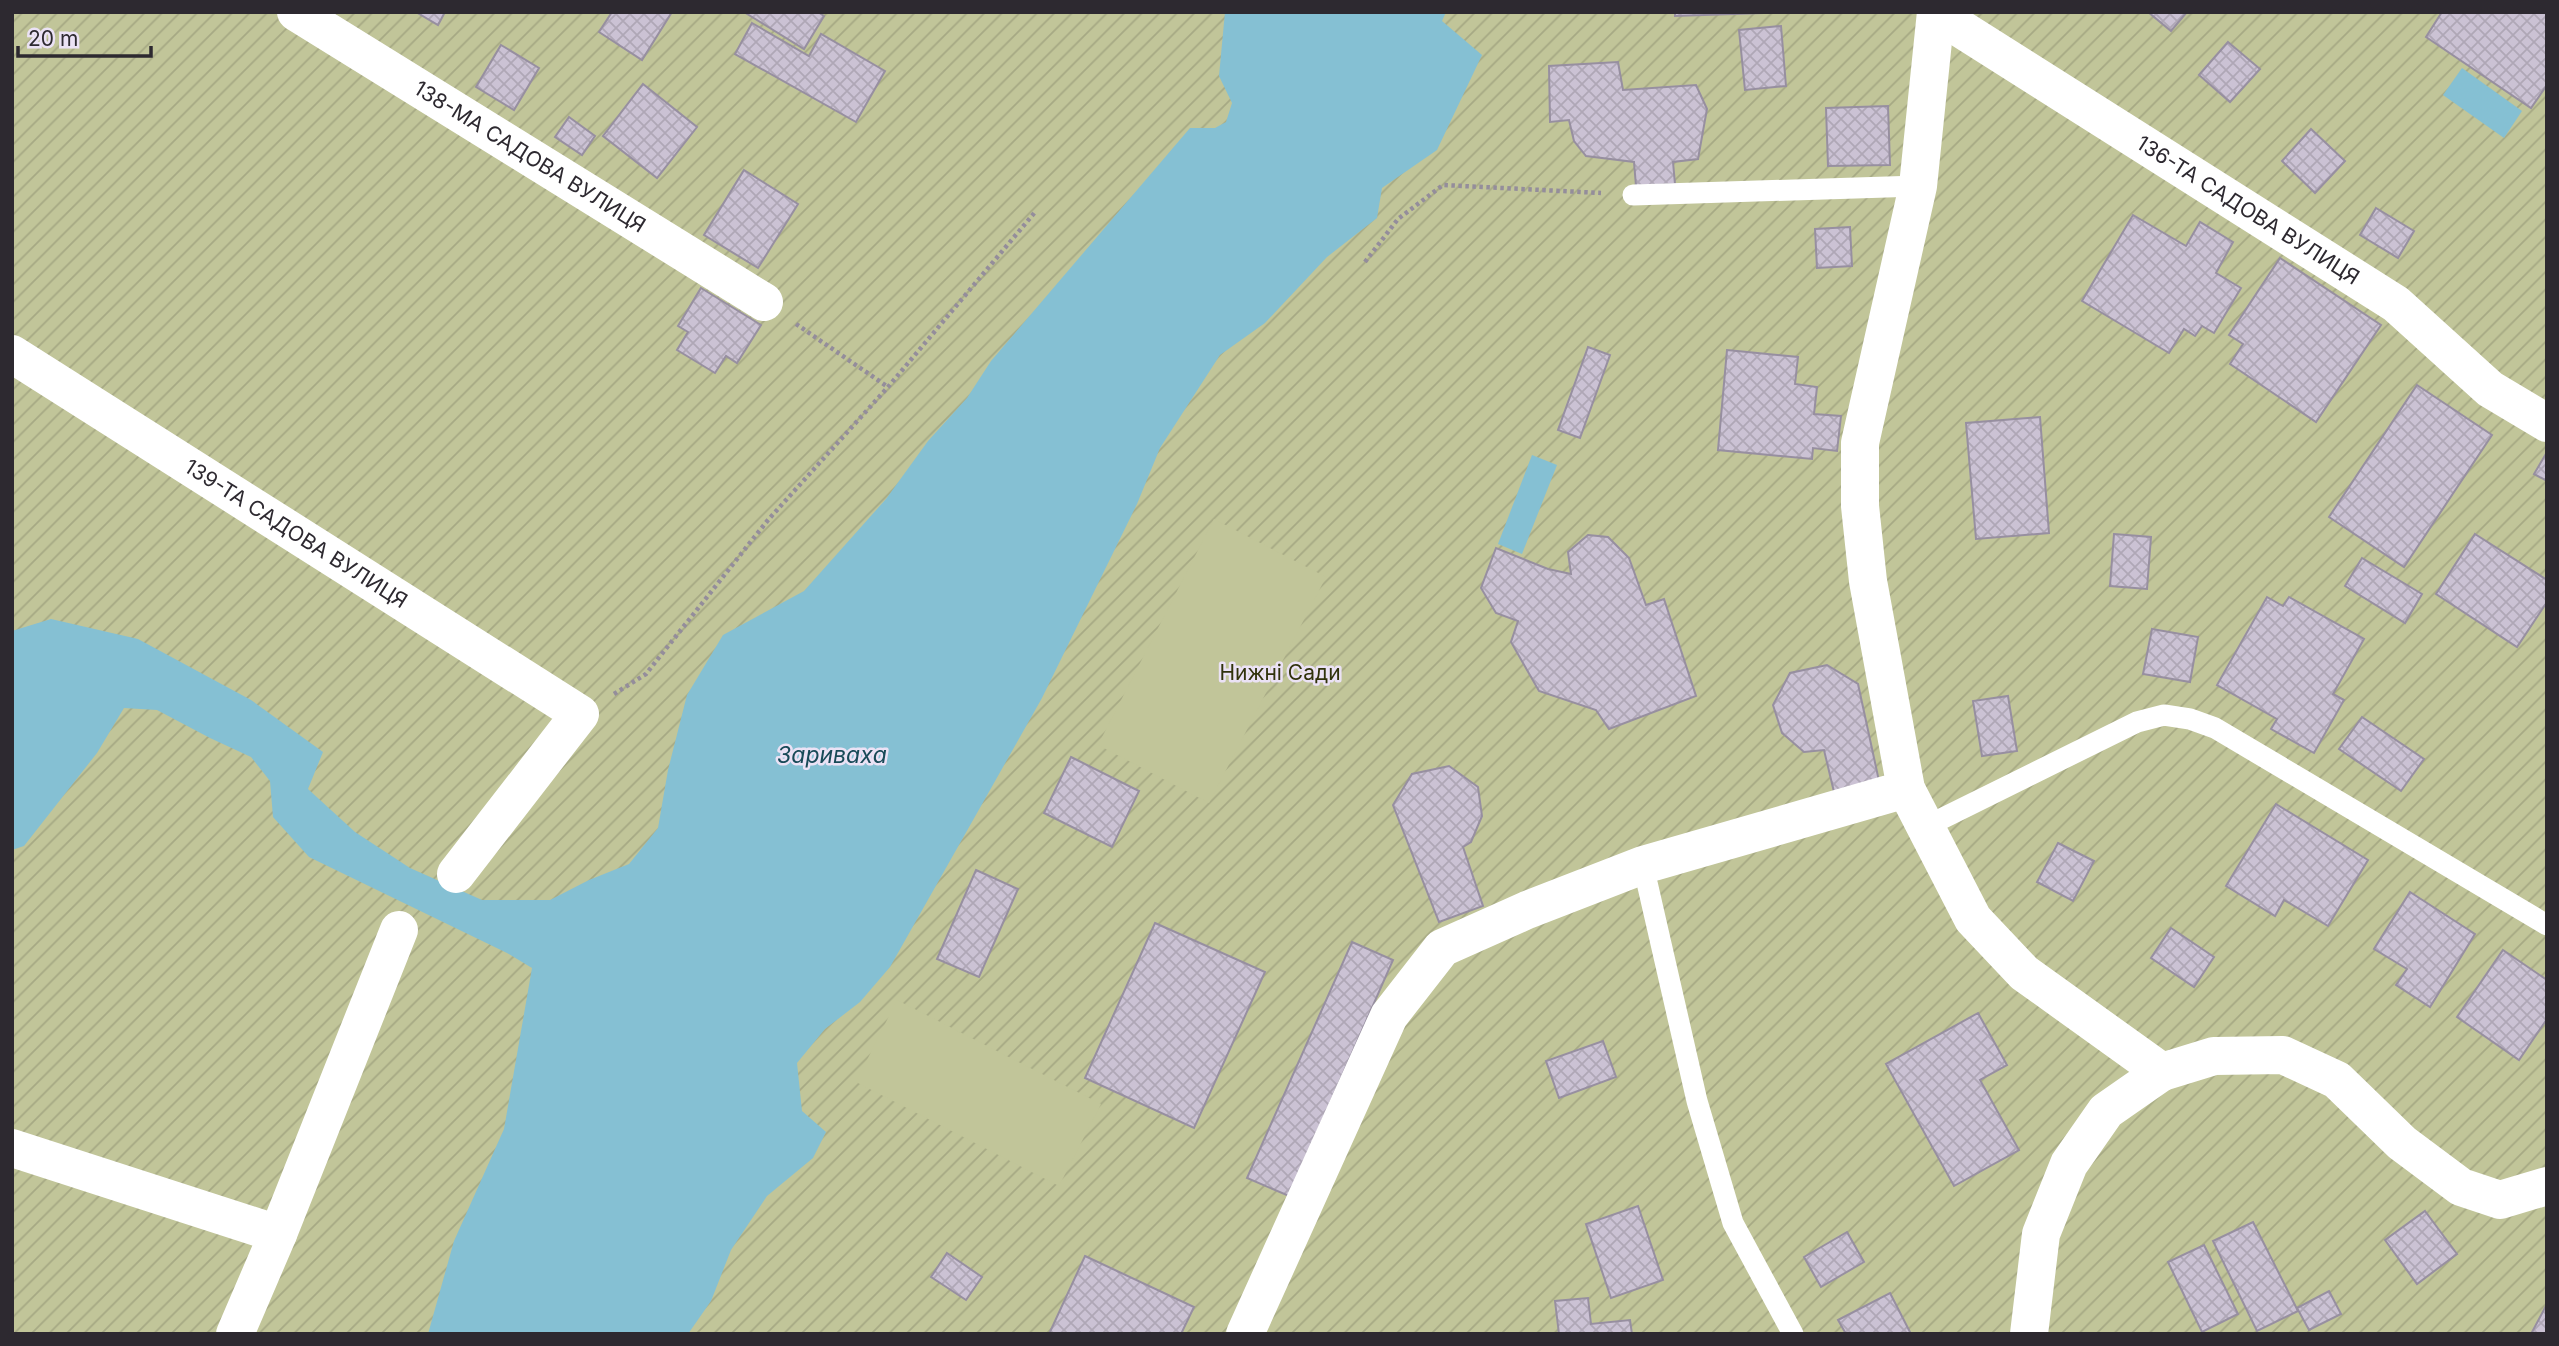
<svg xmlns="http://www.w3.org/2000/svg" width="2559" height="1346" viewBox="0 0 2559 1346" font-family="Inter,sans-serif">
<style>
.garden{fill:url(#garden-furrows)}
.pitch{fill:#c1c599}
.water{fill:#85c0d3}
.building{fill:url(#building-cross-hatch);stroke:#978fa0;stroke-width:2}
.lines{fill:none;stroke-linecap:round;stroke-linejoin:round}
.path{stroke:#948d9b;stroke-width:4.5;stroke-dasharray:3.5 3.5;stroke-linecap:butt}
.lane{stroke:#fff;stroke-width:21}
.street{stroke:#fff;stroke-width:38}
.labels{text-anchor:middle;stroke-width:5;stroke-linejoin:round;paint-order:stroke}
.street-label{font-size:21px;fill:#2d2930;stroke:#ebe2f5}
.park-label{font-size:21px;fill:#30320b;stroke:#ebe2f5}
.water-label{font-size:23px;font-style:italic;fill:#184a58;stroke:#ebe2f5}
</style>
<defs>
<pattern id="garden-furrows" width="10" height="10" patternUnits="userSpaceOnUse" patternTransform="scale(1.75)"><rect width="10" height="10" fill="#c1c599"/><path d="M-1 1l2-2M0 10L10 0M9 11l2-2" fill="none" stroke="#a6a984"/></pattern>
<pattern id="building-cross-hatch" width="8" height="8" patternUnits="userSpaceOnUse" patternTransform="scale(1.75)"><rect width="8" height="8" fill="#cbc2d4"/><path d="M0 0l8 8M0 8l8-8" fill="none" stroke="#afa7b6"/></pattern>
</defs>
<rect width="100%" height="100%" fill="#ebe2f5"/>
<rect class="garden" x="12" y="12" width="2535" height="1322"/>
<g class="pitch">
<path d="M 1214,519 L 1326,577 L 1209,803 L 1098,745 Z"/>
<path d="M 897,1000 L 1101,1104 L 1059,1186 L 856,1082 Z"/>
</g>
<g class="water">
<path d="M 1225,12 L 1446,12 L 1442,21 L 1482,55 L 1437,150 L 1382,188 L 1377,218 L 1327,257 L 1265,323 L 1220,355 L 1160,448 L 1137,504 L 1042,698 L 890,967 L 860,1002 L 825,1029 L 797,1063 L 802,1111 L 826,1132 L 813,1158 L 767,1196 L 731,1250 L 711,1301 L 688,1334 L 428,1334 L 454,1241 L 504,1129 L 532,968 L 507,953 L 309,857 L 273,817 L 270,781 L 251,757 L 210,738 L 157,710 L 124,708 L 97,753 L 24,846 L 12,850 L 12,631 L 51,619 L 138,639 L 251,700 L 323,752 L 308,789 L 355,832 L 410,868 L 482,900 L 550,900 L 589,880 L 629,864 L 658,828 L 668,770 L 687,695 L 723,635 L 804,591 L 886,499 L 928,441 L 967,398 L 991,361 L 1190,128 L 1215,128 L 1226,122 L 1232,103 L 1219,76 Z"/>
<path d="M 2462,68 L 2522,111 L 2504,138 L 2443,95 Z"/>
<path d="M 1532,455 L 1557,465 L 1522,554 L 1498,544 Z"/>
</g>
<g class="building">
<path d="M 416,12 L 445,12 L 438,25 Z"/>
<path d="M 612,12 L 672,12 L 642,60 L 599,32 Z"/>
<path d="M 744,12 L 818,12 L 824,16 L 804,49 Z"/>
<path d="M 1675,12 L 1763,12 L 1763,13 L 1675,16 Z"/>
<path d="M 2148,12 L 2187,12 L 2171,31 Z"/>
<path d="M 2442,12 L 2547,12 L 2547,85 L 2531,108 L 2426,37 Z"/>
<path d="M 752,23 L 809,56 L 821,34 L 885,71 L 856,122 L 735,54 Z"/>
<path d="M 1781,26 L 1786,86 L 1745,90 L 1739,30 Z"/>
<path d="M 2228,42 L 2260,69 L 2230,102 L 2199,75 Z"/>
<path d="M 501,45 L 539,68 L 514,110 L 476,87 Z"/>
<path d="M 1618,62 L 1623,90 L 1696,85 L 1707,109 L 1698,159 L 1673,162 L 1675,184 L 1636,186 L 1634,162 L 1586,156 L 1574,141 L 1569,120 L 1550,122 L 1549,66 Z"/>
<path d="M 643,84 L 697,127 L 657,178 L 603,136 Z"/>
<path d="M 1888,106 L 1890,165 L 1828,166 L 1826,108 Z"/>
<path d="M 569,117 L 595,136 L 582,155 L 555,137 Z"/>
<path d="M 2311,129 L 2345,161 L 2315,193 L 2282,161 Z"/>
<path d="M 744,170 L 798,204 L 758,268 L 704,235 Z"/>
<path d="M 2376,208 L 2414,231 L 2398,258 L 2360,235 Z"/>
<path d="M 2133,215 L 2186,246 L 2200,222 L 2233,242 L 2216,273 L 2241,288 L 2214,333 L 2202,326 L 2195,336 L 2184,329 L 2169,353 L 2082,301 Z"/>
<path d="M 1850,227 L 1852,266 L 1817,268 L 1815,229 Z"/>
<path d="M 2280,258 L 2381,325 L 2316,422 L 2230,364 L 2243,344 L 2229,335 Z"/>
<path d="M 701,288 L 761,325 L 737,363 L 726,356 L 715,373 L 677,350 L 688,332 L 678,326 Z"/>
<path d="M 1588,347 L 1610,355 L 1580,438 L 1558,430 Z"/>
<path d="M 1727,350 L 1798,357 L 1795,384 L 1817,387 L 1814,414 L 1841,416 L 1837,451 L 1813,448 L 1812,459 L 1718,450 Z"/>
<path d="M 2417,385 L 2492,435 L 2404,567 L 2329,517 Z"/>
<path d="M 2040,417 L 2049,533 L 1976,539 L 1966,423 Z"/>
<path d="M 2547,452 L 2547,481 L 2534,474 Z"/>
<path d="M 2114,534 L 2151,537 L 2147,589 L 2110,586 Z"/>
<path d="M 2475,534 L 2547,580 L 2547,602 L 2517,647 L 2436,594 Z"/>
<path d="M 1588,535 L 1608,537 L 1629,558 L 1646,605 L 1664,599 L 1696,696 L 1609,729 L 1596,710 L 1539,691 L 1511,642 L 1518,621 L 1496,613 L 1481,588 L 1496,548 L 1548,569 L 1571,574 L 1568,552 Z"/>
<path d="M 2362,558 L 2422,594 L 2405,623 L 2345,586 Z"/>
<path d="M 2267,597 L 2283,606 L 2289,597 L 2364,639 L 2333,694 L 2344,700 L 2314,753 L 2271,729 L 2277,719 L 2217,685 Z"/>
<path d="M 2152,629 L 2198,637 L 2190,682 L 2143,674 Z"/>
<path d="M 1827,665 L 1858,684 L 1879,781 L 1834,792 L 1824,750 L 1804,752 L 1782,733 L 1773,705 L 1790,673 Z"/>
<path d="M 2008,696 L 2017,751 L 1982,756 L 1973,701 Z"/>
<path d="M 2362,717 L 2424,759 L 2401,791 L 2339,749 Z"/>
<path d="M 1071,757 L 1139,791 L 1112,847 L 1044,813 Z"/>
<path d="M 1449,766 L 1478,787 L 1482,816 L 1471,842 L 1463,847 L 1483,906 L 1439,922 L 1393,805 L 1412,774 Z"/>
<path d="M 2276,804 L 2368,860 L 2328,926 L 2284,900 L 2275,916 L 2226,886 Z"/>
<path d="M 2058,843 L 2094,861 L 2073,901 L 2037,882 Z"/>
<path d="M 976,870 L 1018,889 L 979,977 L 937,959 Z"/>
<path d="M 2410,892 L 2475,934 L 2430,1007 L 2396,985 L 2407,969 L 2374,949 Z"/>
<path d="M 1155,923 L 1265,972 L 1194,1128 L 1085,1078 Z"/>
<path d="M 2171,928 L 2214,957 L 2194,987 L 2151,958 Z"/>
<path d="M 1352,942 L 1393,960 L 1289,1196 L 1247,1178 Z"/>
<path d="M 2503,950 L 2547,980 L 2547,1019 L 2519,1060 L 2457,1017 Z"/>
<path d="M 1978,1013 L 2007,1065 L 1980,1080 L 2019,1150 L 1954,1186 L 1886,1064 Z"/>
<path d="M 1603,1041 L 1616,1077 L 1559,1098 L 1546,1061 Z"/>
<path d="M 1638,1206 L 1663,1280 L 1611,1298 L 1586,1224 Z"/>
<path d="M 2425,1211 L 2457,1254 L 2417,1284 L 2385,1240 Z"/>
<path d="M 2253,1222 L 2298,1311 L 2257,1331 L 2213,1241 Z"/>
<path d="M 1847,1232 L 1864,1262 L 1821,1287 L 1804,1257 Z"/>
<path d="M 2204,1245 L 2238,1314 L 2202,1332 L 2168,1262 Z"/>
<path d="M 947,1253 L 982,1277 L 966,1300 L 931,1277 Z"/>
<path d="M 1085,1256 L 1194,1307 L 1181,1334 L 1049,1334 Z"/>
<path d="M 2329,1291 L 2341,1314 L 2309,1330 L 2297,1308 Z"/>
<path d="M 1890,1293 L 1911,1334 L 1846,1334 L 1838,1320 Z"/>
<path d="M 1588,1298 L 1591,1324 L 1630,1320 L 1632,1334 L 1559,1334 L 1555,1301 Z"/>
<path d="M 2547,1304 L 2547,1334 L 2531,1334 Z"/>
</g>
<g class="lines">
<g class="path">
<path d="M 1365,262 L 1398,219 L 1443,185 L 1601,193"/>
<path d="M 796,324 L 888,387"/>
<path d="M 614,694 L 646,674 L 768,520 L 888,387 L 1036,211"/>
</g>
<g class="lane">
<path d="M 1633,195 L 1918,186"/>
<path d="M 1925,827 L 2137,722 L 2164,715 L 2190,719 L 2215,728 L 2547,925"/>
<path d="M 1643,865 L 1697,1101 L 1733,1223 L 1793,1334"/>
</g>
<g class="street">
<path id="s1" d="M 296,12 L 764,302"/>
<path d="M 1936,12 L 1918,186 L 1860,443 L 1860,506 L 1868,581 L 1906,789 L 1973,919 L 2024,973 L 2162,1072 L 2214,1056 L 2283,1055 L 2337,1080 L 2402,1143 L 2461,1187 L 2500,1200 L 2547,1186"/>
<path id="s2" d="M 1936,13 L 2396,304 L 2490,389 L 2547,423"/>
<path id="s3" d="M 12,354 L 580,714 L 456,874"/>
<path d="M 12,1148 L 278,1234"/>
<path d="M 235,1334 L 278,1234 L 399,930"/>
<path d="M 1245,1334 L 1389,1016 L 1442,948 L 1527,910 L 1643,865 L 1906,789"/>
<path d="M 2029,1334 L 2041,1234 L 2069,1164 L 2106,1111 L 2162,1072"/>
</g>
</g>
<g class="labels">
<g class="street-label">
<text dy="7" stroke="none"><textPath href="#s1" startOffset="275">138-МА САДОВА ВУЛИЦЯ</textPath></text>
<text dy="7" stroke="none"><textPath href="#s2" startOffset="369">136-ТА САДОВА ВУЛИЦЯ</textPath></text>
<text dy="7" stroke="none"><textPath href="#s3" startOffset="336">139-ТА САДОВА ВУЛИЦЯ</textPath></text>
</g>
<g class="park-label">
<text x="1280" y="680">Нижні Сади</text>
</g>
<g class="water-label">
<text x="832" y="763">Зариваха</text>
</g>
</g>
<rect width="2559" height="1346" fill="none" stroke="#2d2930" stroke-width="28"/>
<path d="M18 46v10h133v-10" fill="none" stroke="#2d2930" stroke-width="3.5"/>
<text x="28" y="46" font-size="21" fill="#2d2930" stroke="#ebe2f5" stroke-width="5" paint-order="stroke">20 m</text>
</svg>
